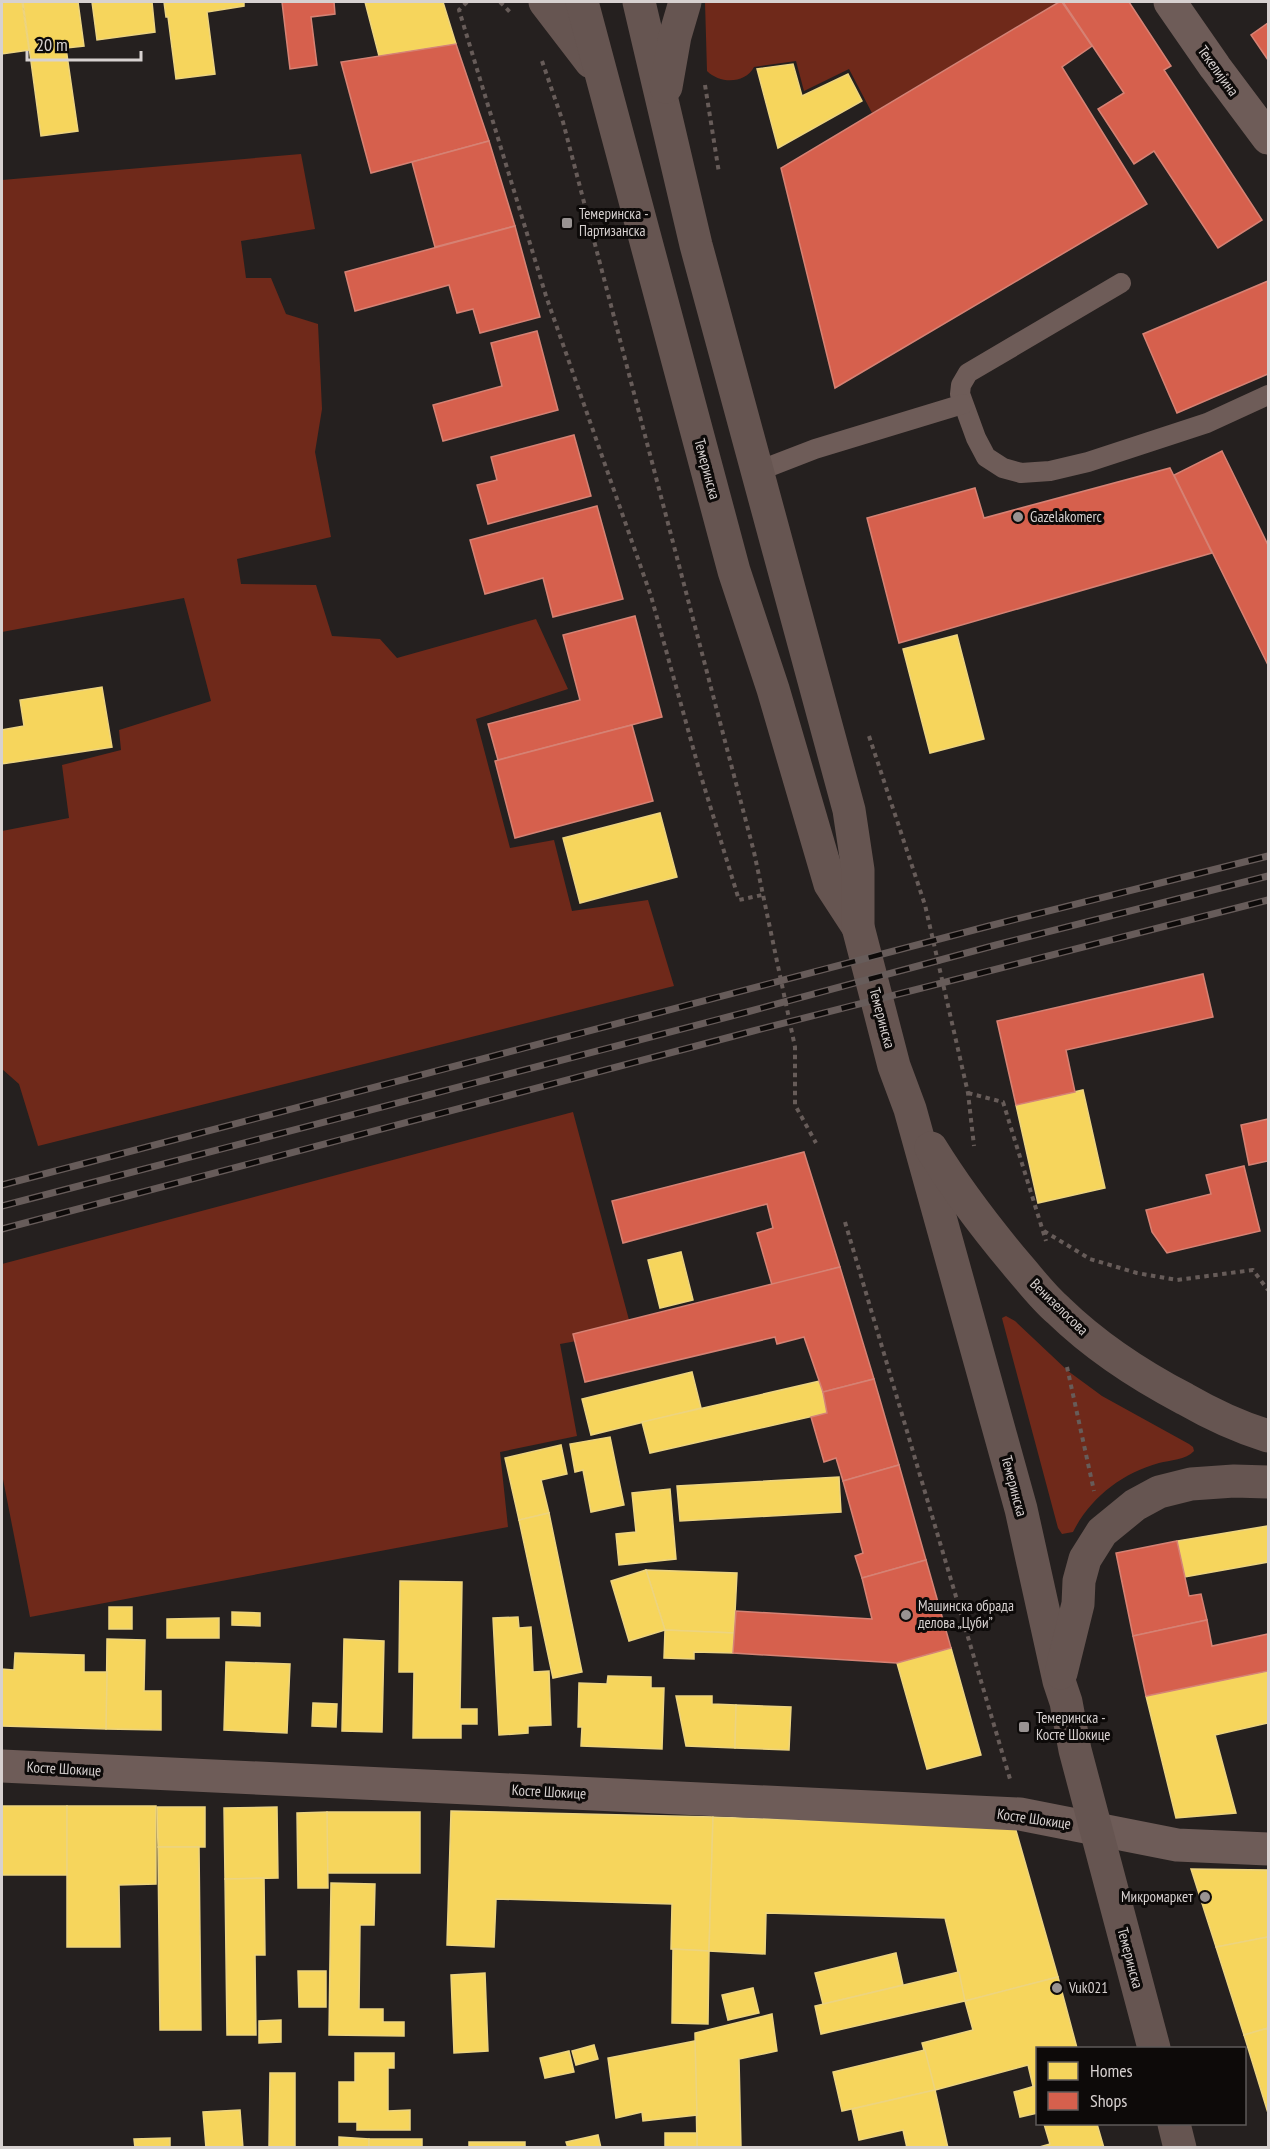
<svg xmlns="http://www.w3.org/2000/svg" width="1270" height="2149" viewBox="0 0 1270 2149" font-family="'PT Sans Narrow',sans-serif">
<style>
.green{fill:#6f291a}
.homes{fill:#f6d55c;stroke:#edd47f;stroke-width:1.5}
.shops{fill:#d6604d;stroke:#d68274;stroke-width:1.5}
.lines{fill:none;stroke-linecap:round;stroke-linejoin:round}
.path{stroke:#675c59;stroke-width:4;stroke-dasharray:4.5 4.5;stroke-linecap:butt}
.lane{stroke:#6e5c58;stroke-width:20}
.street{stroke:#6e5c58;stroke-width:33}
.secondary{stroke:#665551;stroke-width:33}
.rail-casing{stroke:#675c5a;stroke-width:7}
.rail{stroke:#0d0a09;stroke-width:4.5;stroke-dasharray:14;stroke-linecap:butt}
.poi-dot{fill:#999392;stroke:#0d0a09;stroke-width:2}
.labels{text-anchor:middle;stroke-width:6;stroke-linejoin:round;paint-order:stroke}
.street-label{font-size:15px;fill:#d7d1d0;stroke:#0d0a09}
.poi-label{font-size:15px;fill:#d7d1d0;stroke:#0d0a09;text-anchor:start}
</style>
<rect width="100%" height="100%" fill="#25201f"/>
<g class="green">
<path d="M 705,2 L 1058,2 L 872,113 L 849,69 L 804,91 L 796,61 L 754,67 C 745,84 720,84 707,71 Z"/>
<path d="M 301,154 L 315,229 L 241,241 L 246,278 L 271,278 L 286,314 L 318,324 L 322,409 L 315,452 L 331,537 L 237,559 L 241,584 L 316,585 L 332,636 L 380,639 L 397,658 L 536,619 L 568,689 L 476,719 L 510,848 L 554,840 L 572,911 L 648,900 L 674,986 L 38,1146 L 19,1084 L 2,1069 L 2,831 L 69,818 L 62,765 L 121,750 L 119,730 L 211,701 L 184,598 L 2,632 L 2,180 Z"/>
<path d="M 573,1112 L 632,1331 L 560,1344 L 577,1436 L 500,1452 L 508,1527 L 30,1617 L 2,1474 L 2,1264 Z"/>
<path d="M 1006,1316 L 1015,1321 L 1068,1371 L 1102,1396 L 1189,1444 L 1193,1447 L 1194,1451 C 1186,1460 1170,1460 1159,1463 C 1122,1473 1090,1498 1073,1532 L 1062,1534 L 1058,1528 L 1003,1322 L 1002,1318 Z"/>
</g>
<g class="homes">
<path d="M 2,2 L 22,2 L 29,50 L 2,54 Z"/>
<path d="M 23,2 L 78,2 L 84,46 L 66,48 L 78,131 L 41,136 Z"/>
<path d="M 92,2 L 152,2 L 155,32 L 97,40 Z"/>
<path d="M 164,2 L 244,2 L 244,6 L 207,12 L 215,74 L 176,79 L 168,17 L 166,17 Z"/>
<path d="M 365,2 L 443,2 L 456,44 L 379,56 Z"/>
<path d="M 793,64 L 802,96 L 848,74 L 862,101 L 778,148 L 757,69 Z"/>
<path d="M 957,635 L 984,739 L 930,753 L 903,649 Z"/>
<path d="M 102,687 L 112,747 L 2,764 L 2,730 L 24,726 L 20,700 Z"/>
<path d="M 660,813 L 677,877 L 580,903 L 563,838 Z"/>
<path d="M 1083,1090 L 1105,1188 L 1038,1203 L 1016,1105 Z"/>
<path d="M 681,1252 L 693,1300 L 660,1308 L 648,1260 Z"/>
<path d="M 692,1372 L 701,1408 L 591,1435 L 582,1399 Z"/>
<path d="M 820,1381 L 827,1413 L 650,1453 L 642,1422 Z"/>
<path d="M 610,1437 L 624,1505 L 591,1512 L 583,1470 L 575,1472 L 570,1444 Z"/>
<path d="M 561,1445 L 567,1474 L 541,1480 L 549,1513 L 519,1520 L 505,1458 Z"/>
<path d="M 839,1477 L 841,1512 L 680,1521 L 677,1486 Z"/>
<path d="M 670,1489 L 676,1559 L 619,1565 L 616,1534 L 636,1532 L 632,1493 Z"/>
<path d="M 549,1513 L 582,1672 L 553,1678 L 519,1520 Z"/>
<path d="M 1268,1526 L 1268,1562 L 1185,1577 L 1177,1541 Z"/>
<path d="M 646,1570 L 737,1573 L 734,1633 L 665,1630 Z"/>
<path d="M 646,1570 L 665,1630 L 629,1641 L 611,1581 Z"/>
<path d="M 400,1581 L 462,1582 L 460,1709 L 477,1709 L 477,1724 L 461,1724 L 461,1738 L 413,1738 L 414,1672 L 399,1672 Z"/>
<rect x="109" y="1607" width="23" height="22"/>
<path d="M 232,1612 L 260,1613 L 260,1626 L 232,1625 Z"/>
<path d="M 518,1617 L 519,1628 L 531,1627 L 533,1672 L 549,1671 L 551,1725 L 528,1726 L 528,1733 L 499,1735 L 493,1618 Z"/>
<path d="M 219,1618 L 219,1638 L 167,1638 L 167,1619 Z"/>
<path d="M 665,1630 L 734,1633 L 733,1653 L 694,1652 L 694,1659 L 664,1658 Z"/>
<path d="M 107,1639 L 145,1640 L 144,1691 L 161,1691 L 161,1730 L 106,1729 Z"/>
<path d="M 344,1639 L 384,1641 L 382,1732 L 342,1731 Z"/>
<path d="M 951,1648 L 981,1755 L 927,1769 L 897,1663 Z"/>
<path d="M 15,1653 L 84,1655 L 84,1672 L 107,1672 L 106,1729 L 2,1726 L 2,1669 L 14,1670 Z"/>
<path d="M 226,1662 L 290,1664 L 287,1733 L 224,1730 Z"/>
<path d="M 1268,1671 L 1268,1723 L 1215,1735 L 1236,1813 L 1176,1818 L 1146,1696 Z"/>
<path d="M 608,1676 L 651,1677 L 651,1688 L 664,1688 L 662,1749 L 581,1746 L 582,1727 L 578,1727 L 579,1683 L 607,1684 Z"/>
<path d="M 676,1696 L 712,1696 L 712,1704 L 736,1705 L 735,1748 L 686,1746 Z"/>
<path d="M 313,1703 L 337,1704 L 336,1727 L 312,1726 Z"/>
<path d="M 736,1705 L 791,1707 L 789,1750 L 735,1748 Z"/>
<rect x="2" y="1806" width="65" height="69"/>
<path d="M 67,1806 L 156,1806 L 156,1884 L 119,1885 L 120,1947 L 67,1947 Z"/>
<path d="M 157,1807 L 205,1807 L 205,1847 L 158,1847 Z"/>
<path d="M 277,1807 L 278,1878 L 225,1879 L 224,1808 Z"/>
<path d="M 451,1811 L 713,1817 L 709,1951 L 671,1949 L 672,1904 L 496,1899 L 494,1947 L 447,1945 Z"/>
<rect x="327" y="1812" width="93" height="61"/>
<path d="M 327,1812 L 328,1888 L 298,1888 L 297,1813 Z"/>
<path d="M 713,1817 L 1015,1827 L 1058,1977 L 965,2001 L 945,1918 L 766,1913 L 765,1954 L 709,1951 Z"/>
<path d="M 158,1847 L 199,1847 L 201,2030 L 160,2030 Z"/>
<path d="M 1191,1869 L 1268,1870 L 1268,1937 L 1216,1947 Z"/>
<path d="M 264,1878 L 265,1955 L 255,1955 L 256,2035 L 227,2035 L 225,1879 Z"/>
<path d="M 331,1883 L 375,1884 L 374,1925 L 360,1925 L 359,2009 L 383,2009 L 383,2022 L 404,2022 L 404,2036 L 329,2035 Z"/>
<path d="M 1268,1937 L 1268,2028 L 1244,2035 L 1216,1947 Z"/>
<path d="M 673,1949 L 709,1951 L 708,2024 L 672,2023 Z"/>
<path d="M 896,1953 L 903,1985 L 823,2004 L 815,1973 Z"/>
<path d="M 298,1971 L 326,1971 L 326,2007 L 299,2007 Z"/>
<path d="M 959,1972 L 965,2001 L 821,2034 L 815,2006 Z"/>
<path d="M 485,1973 L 488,2051 L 454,2053 L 451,1975 Z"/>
<path d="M 1058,1977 L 1077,2048 L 1038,2048 L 1038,2085 L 1033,2086 L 1028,2065 L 935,2090 L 922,2043 L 973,2030 L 965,2001 Z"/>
<path d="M 753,1988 L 759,2013 L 728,2020 L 722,1995 Z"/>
<path d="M 772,2014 L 777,2051 L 739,2059 L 741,2148 L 697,2148 L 695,2033 Z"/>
<path d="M 281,2020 L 281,2042 L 259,2043 L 259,2021 Z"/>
<path d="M 1268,2028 L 1268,2113 L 1244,2035 Z"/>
<path d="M 695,2041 L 697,2115 L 643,2121 L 642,2112 L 616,2118 L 608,2058 Z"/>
<path d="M 594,2045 L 598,2059 L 576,2065 L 572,2051 Z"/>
<path d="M 925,2050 L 935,2090 L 842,2111 L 833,2072 Z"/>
<path d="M 569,2051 L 574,2072 L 545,2078 L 540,2058 Z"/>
<path d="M 355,2053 L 394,2053 L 394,2068 L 388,2068 L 388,2111 L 410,2110 L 410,2130 L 357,2130 L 357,2122 L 339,2122 L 339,2082 L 355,2082 Z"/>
<path d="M 270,2073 L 295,2073 L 295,2148 L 269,2148 Z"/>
<path d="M 1038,2085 L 1038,2113 L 1020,2117 L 1014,2092 Z"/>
<path d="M 935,2090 L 948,2148 L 907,2148 L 903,2130 L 859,2140 L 852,2109 Z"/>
<path d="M 240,2110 L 243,2148 L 206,2148 L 203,2112 Z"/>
<path d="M 1044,2124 L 1097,2124 L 1104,2148 L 1036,2148 L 1050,2144 Z"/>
<rect x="665" y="2133" width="32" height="15"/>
<path d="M 598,2135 L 601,2148 L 568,2148 L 566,2142 Z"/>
<path d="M 339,2137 L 369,2139 L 369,2148 L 339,2148 Z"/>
<path d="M 170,2138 L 170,2148 L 135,2148 L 134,2139 Z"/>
<rect x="369" y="2139" width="53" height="9"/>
<rect x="469" y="2142" width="56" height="6"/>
</g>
<g class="shops">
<path d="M 282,2 L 334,2 L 335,14 L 311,17 L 317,65 L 290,69 Z"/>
<path d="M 1059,2 L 1062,2 L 1092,46 L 1062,67 L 1147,204 L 835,388 L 781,168 Z"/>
<path d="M 1063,2 L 1129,2 L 1171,66 L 1164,70 L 1262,220 L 1218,248 L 1154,151 L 1134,164 L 1098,109 L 1124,93 Z"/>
<path d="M 1268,23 L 1268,60 L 1251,35 Z"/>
<path d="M 456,44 L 489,141 L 371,173 L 341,62 Z"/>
<path d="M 489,141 L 515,226 L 435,247 L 412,162 Z"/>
<path d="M 515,226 L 540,317 L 480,333 L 473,309 L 457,313 L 449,285 L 355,311 L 345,272 Z"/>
<path d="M 1268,281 L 1268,374 L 1177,413 L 1143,334 Z"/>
<path d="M 537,331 L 558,410 L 443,441 L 433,405 L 502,386 L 491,343 Z"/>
<path d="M 574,435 L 591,496 L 488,524 L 477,485 L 497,480 L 491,457 Z"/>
<path d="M 1222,451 L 1268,545 L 1268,665 L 1174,475 Z"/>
<path d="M 1170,468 L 1212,553 L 899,643 L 867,518 L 975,488 L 984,518 Z"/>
<path d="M 597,506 L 623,599 L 553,617 L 543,578 L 485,594 L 470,540 Z"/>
<path d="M 635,616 L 662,717 L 498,760 L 488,724 L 580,700 L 563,635 Z"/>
<path d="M 632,725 L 653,801 L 515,838 L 495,761 Z"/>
<path d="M 1203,974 L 1213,1017 L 1066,1050 L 1075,1092 L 1016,1105 L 997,1021 Z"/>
<path d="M 1268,1119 L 1268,1161 L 1249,1165 L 1241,1125 Z"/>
<path d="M 804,1152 L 840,1267 L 772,1285 L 757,1233 L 773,1228 L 767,1204 L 623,1243 L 612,1201 Z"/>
<path d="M 1244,1166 L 1260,1231 L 1167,1253 L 1152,1232 L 1146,1210 L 1211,1194 L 1206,1175 Z"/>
<path d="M 840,1267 L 874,1379 L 823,1392 L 804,1337 L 777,1344 L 775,1337 L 585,1382 L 573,1334 Z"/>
<path d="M 874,1379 L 899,1465 L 843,1481 L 836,1458 L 824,1462 L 811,1417 L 827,1413 L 823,1392 Z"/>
<path d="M 899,1465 L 926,1560 L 862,1578 L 855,1556 L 863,1553 L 843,1481 Z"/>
<path d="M 1177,1541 L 1189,1596 L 1201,1594 L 1207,1620 L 1133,1636 L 1116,1553 Z"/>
<path d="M 926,1560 L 951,1648 L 897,1663 L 733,1653 L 736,1611 L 872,1619 L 862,1578 Z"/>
<path d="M 1207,1620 L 1212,1646 L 1268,1634 L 1268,1671 L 1146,1696 L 1133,1636 Z"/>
</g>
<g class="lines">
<g class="path">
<path d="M 467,2 L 459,10 L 546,296 L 651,596 L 700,773 L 739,900 L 762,895"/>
<path d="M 500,2 L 510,12"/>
<path d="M 542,61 L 563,122 L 754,852 L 795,1047 L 795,1105 L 816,1143"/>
<path d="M 705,85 L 719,173"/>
<path d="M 869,736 L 925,905 L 968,1093 L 974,1146"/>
<path d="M 968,1093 L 1003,1102 L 1046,1241"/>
<path d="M 845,1222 L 1010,1779"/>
<path d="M 1044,1231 L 1090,1259 L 1137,1273 L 1177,1280 L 1253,1270 L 1268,1290"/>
<path d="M 1067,1367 L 1094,1491"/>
</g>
<g class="lane">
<path d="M 1121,283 L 968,373 L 961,385 L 960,394 L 976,438 L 986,457 L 1003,468 L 1021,473 L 1050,471 L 1088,462 L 1207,423 L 1268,395"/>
<path d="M 758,471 L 815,449 L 963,404"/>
</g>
<g class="street">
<path d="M 1170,2 L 1215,67 L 1268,138"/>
<path d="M 2,1766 L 1020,1814 L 1177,1845 L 1268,1849"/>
</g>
<g class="secondary">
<path d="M 545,2 L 591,62"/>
<path d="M 582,2 L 734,571 L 773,689 L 830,884 L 858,927"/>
<path d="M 639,2 L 696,245 L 849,810 L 858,870 L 858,927 L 894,1066 L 910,1109 L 1021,1509 L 1059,1681 L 1066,1702 L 1075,1750 L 1154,2048"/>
<path d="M 666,87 L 675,36 L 685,2"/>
<path d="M 931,1148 C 957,1190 986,1228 1018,1266 C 1031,1281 1043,1297 1058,1310 C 1095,1346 1139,1375 1185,1399 C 1211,1414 1239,1427 1268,1436"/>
<path d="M 1061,1673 L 1078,1604 L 1079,1581 L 1085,1559 L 1102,1532 L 1135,1505 L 1159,1492 L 1191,1484 L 1234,1481 L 1268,1482"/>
<path d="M 1174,2124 L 1180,2148"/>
</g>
<defs>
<g id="rail">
<path d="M 2,1185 L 989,926 L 1268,856"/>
<path d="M 2,1206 L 747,1012 L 996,945 L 1268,876"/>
<path d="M 2,1229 L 753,1031 L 1268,900"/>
</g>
</defs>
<use href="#rail" class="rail-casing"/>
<use href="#rail" class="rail"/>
</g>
<g class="poi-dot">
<rect x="561" y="217" width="12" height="12" rx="3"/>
<circle cx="1018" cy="517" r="6"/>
<circle cx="906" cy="1615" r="6"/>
<rect x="1018" y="1721" width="12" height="12" rx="3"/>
<circle cx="1205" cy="1897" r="6"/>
<circle cx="1057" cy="1988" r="6"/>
</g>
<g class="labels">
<g class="street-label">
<text transform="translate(1218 71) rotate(54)" y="5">Текелијина</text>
<text transform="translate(707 469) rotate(75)" y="5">Темеринска</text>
<text transform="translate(882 1018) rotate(75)" y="5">Темеринска</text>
<text transform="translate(1059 1307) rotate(44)" y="5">Венизелосова</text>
<text transform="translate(1014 1486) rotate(75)" y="5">Темеринска</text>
<text transform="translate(64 1769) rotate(3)" y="5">Косте Шокице</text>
<text transform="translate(549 1792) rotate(3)" y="5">Косте Шокице</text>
<text transform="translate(1034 1819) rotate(8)" y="5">Косте Шокице</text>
<text transform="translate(1130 1958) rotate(75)" y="5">Темеринска</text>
</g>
<g class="poi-label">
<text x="579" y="219">Темеринска -<tspan x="579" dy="17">Партизанска</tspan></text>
<text x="1030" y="522">Gazelakomerc</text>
<text x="918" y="1611">Машинска обрада<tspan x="918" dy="17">делова „Цуби”</tspan></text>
<text x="1036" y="1723">Темеринска -<tspan x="1036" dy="17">Косте Шокице</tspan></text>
<text x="1193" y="1902" text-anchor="end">Микромаркет</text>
<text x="1069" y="1993">Vuk021</text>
</g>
</g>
<rect width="1270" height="2149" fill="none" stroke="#d7d1d0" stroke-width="6"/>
<rect x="1036" y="2047" width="210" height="78" fill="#0d0a09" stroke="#5e5a59" stroke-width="1.5"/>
<rect x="1048" y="2062" width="30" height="18" fill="#f6d55c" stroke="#5e5a59" stroke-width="1.5"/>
<text x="1090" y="2077" font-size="18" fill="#d7d1d0">Homes</text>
<rect x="1048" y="2092" width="30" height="18" fill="#d6604d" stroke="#5e5a59" stroke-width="1.5"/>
<text x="1090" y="2107" font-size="18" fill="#d7d1d0">Shops</text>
<path d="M27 51v9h114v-9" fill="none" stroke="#d7d1d0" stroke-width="3"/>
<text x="36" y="51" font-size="18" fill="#d7d1d0" stroke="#0d0a09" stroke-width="4.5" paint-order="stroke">20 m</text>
</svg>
